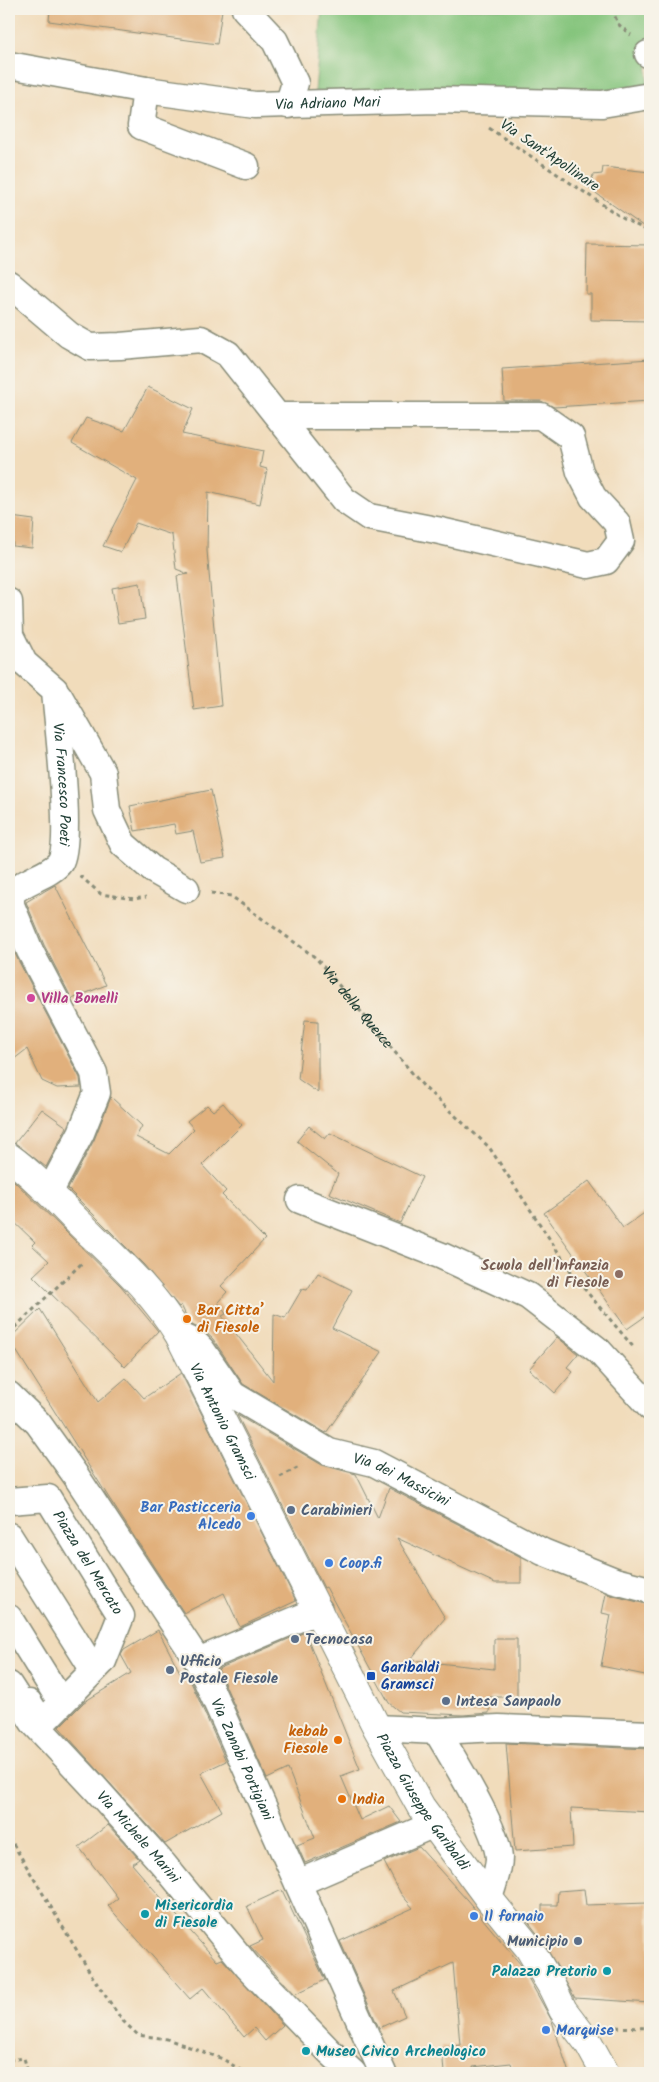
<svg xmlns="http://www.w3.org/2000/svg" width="659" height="2082" viewBox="0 0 659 2082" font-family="Kalam,sans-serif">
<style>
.green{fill:#85c57d;stroke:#528158}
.building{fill:#e1b07c}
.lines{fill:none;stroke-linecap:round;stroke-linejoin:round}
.minor-casing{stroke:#888c78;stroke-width:29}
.major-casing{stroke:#888c78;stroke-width:30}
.path{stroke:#888c78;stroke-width:3;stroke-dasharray:4 4;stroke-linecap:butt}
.minor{stroke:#fff;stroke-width:26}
.major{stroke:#fff;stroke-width:28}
.hotel-dot{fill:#d1479c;stroke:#f7f3e8;stroke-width:2}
.education-dot{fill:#8d6e63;stroke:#f7f3e8;stroke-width:2}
.food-dot{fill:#e8710a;stroke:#f7f3e8;stroke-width:2}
.service-dot{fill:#5c6f8a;stroke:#f7f3e8;stroke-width:2}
.shop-dot{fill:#3f7fe0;stroke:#f7f3e8;stroke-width:2}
.transit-dot{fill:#1a4fb4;stroke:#f7f3e8;stroke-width:2}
.culture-dot{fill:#0f9aa8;stroke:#f7f3e8;stroke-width:2}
.labels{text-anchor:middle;stroke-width:4;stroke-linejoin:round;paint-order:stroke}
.street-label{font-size:15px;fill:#1f3d34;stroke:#f7f3e8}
.hotel-label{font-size:15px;font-weight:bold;fill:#b23c85;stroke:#f7f3e8;text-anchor:start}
.education-label{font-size:15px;font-weight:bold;fill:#785e54;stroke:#f7f3e8;text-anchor:end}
.food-label{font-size:15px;font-weight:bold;fill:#c56008;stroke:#f7f3e8;text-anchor:start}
.shop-label{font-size:15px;font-weight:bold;fill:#366cbe;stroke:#f7f3e8;text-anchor:start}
.service-label{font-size:15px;font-weight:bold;fill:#4e5e75;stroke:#f7f3e8;text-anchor:start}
.transit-label{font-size:15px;font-weight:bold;fill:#164399;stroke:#f7f3e8;text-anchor:start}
.culture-label{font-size:15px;font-weight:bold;fill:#0d838f;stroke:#f7f3e8;text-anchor:start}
</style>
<rect width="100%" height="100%" fill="#f7f3e8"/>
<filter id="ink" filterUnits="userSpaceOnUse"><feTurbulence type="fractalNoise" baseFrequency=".02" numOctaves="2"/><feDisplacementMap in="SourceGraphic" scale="10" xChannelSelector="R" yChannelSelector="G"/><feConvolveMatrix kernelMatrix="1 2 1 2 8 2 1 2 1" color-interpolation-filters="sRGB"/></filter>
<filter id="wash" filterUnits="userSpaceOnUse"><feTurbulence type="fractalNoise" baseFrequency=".0096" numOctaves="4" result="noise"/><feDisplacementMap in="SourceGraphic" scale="20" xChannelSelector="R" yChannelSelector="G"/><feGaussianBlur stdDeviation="1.12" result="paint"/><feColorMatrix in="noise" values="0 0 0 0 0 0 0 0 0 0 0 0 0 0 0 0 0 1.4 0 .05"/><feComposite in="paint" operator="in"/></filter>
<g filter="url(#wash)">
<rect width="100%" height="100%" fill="#f1dcbb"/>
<path class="green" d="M 322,9 L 650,9 C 650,34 648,58 647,84 L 599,93 L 315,92 Z"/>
<g id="blocks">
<g class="building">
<path d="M 50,9 L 210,9 L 222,10 L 217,44 L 49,21 Z"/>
<path d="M 603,167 L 650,172 L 650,231 L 590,189 L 593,175 L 602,174 Z"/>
<path d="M 587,244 L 650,245 L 650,321 L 591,320 L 591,294 L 586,294 Z"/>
<path d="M 650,359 L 650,401 L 554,407 L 541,401 L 504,401 L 502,369 Z"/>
<path d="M 148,387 L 193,409 L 182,434 L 263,451 L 260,467 L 267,469 L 260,504 L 208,492 L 207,551 L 221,706 L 194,710 L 177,576 L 189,574 L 176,569 L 172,535 L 136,523 L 121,552 L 103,546 L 137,480 L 72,443 L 86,418 L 124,431 Z"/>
<path d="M 11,517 L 34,520 L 32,548 L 13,546 Z"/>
<path d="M 140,583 L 145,619 L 118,623 L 112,588 Z"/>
<path d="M 211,790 L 225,858 L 200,862 L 193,831 L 176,834 L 174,824 L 135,831 L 130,806 Z"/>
<path d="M 55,885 L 106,985 L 72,999 L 44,945 L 26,902 Z"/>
<path d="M 9,939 L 17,958 L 80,1078 L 81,1087 L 57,1088 L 42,1081 L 27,1049 L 9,1063 Z"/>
<path d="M 305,1020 L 318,1021 L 318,1093 L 298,1079 Z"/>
<path d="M 111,1097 L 142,1126 L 136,1137 L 169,1154 L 194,1129 L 187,1121 L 207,1105 L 213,1111 L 223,1103 L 242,1125 L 202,1165 L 226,1191 L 222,1195 L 265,1239 L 221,1286 L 227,1292 L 218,1302 L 226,1314 L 222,1316 L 273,1381 L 274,1314 L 285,1318 L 302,1289 L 307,1290 L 318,1273 L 352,1290 L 332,1328 L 382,1352 L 326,1433 L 243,1384 L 213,1339 L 204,1331 L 190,1324 L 181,1305 L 179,1307 L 144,1265 L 68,1189 L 94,1140 Z"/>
<path d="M 42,1109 L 67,1127 L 46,1167 L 15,1143 Z"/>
<path d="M 309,1126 L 325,1139 L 330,1133 L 422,1177 L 400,1223 L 329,1193 L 338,1174 L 297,1141 Z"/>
<path d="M 9,1176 L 121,1286 L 158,1331 L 125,1367 L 33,1276 L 49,1261 L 32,1245 L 35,1242 L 9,1217 Z"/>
<path d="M 589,1181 L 623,1228 L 650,1209 L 650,1313 L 627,1329 L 544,1213 Z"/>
<path d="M 40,1309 L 98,1402 L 126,1378 L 144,1398 L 181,1373 L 296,1601 L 240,1627 L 224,1593 L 184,1613 L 109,1498 L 9,1339 Z"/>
<path d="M 557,1337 L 578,1354 L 567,1367 L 573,1372 L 555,1393 L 529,1369 Z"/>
<path d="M 237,1415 L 322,1465 L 356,1474 L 378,1518 L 389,1488 L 521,1557 L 521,1583 L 495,1583 L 397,1538 L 445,1618 L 410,1660 L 494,1669 L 494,1639 L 517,1639 L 517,1697 L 490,1697 L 489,1713 L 463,1715 L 400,1712 L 389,1703 L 326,1587 L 324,1588 Z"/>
<path d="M 606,1594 L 650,1605 L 650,1676 L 601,1666 L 611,1615 L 602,1613 Z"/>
<path d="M 158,1630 L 181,1674 L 186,1671 L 226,1761 L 201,1773 L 222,1811 L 165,1844 L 59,1727 L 84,1702 L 131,1673 L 121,1655 L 124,1650 Z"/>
<path d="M 305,1632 L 360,1769 L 341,1776 L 360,1820 L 389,1806 L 401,1822 L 305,1863 L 297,1845 L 315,1838 L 288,1769 L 267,1779 L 218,1669 Z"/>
<path d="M 506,1743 L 650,1749 L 650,1812 L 571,1808 L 573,1847 L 515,1851 Z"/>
<path d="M 108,1825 L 139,1859 L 132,1864 L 184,1924 L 217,1961 L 222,1959 L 283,2025 L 265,2041 L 254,2028 L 244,2037 L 203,1988 L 190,1999 L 108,1906 L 118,1898 L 79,1847 Z"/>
<path d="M 419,1847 L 467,1900 L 521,1965 L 552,2021 L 569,2073 L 514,2073 L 511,2063 L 473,2067 L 474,2073 L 444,2073 L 442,2047 L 460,2045 L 453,1963 L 394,1991 L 405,2016 L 379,2028 L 340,1941 L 413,1908 L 401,1894 L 384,1862 Z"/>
<path d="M 584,1889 L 586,1905 L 648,1903 L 648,1922 L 650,1922 L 650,2003 L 575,1998 L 542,1940 L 524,1916 L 542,1916 L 542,1905 L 557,1905 L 558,1891 Z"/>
<path d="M 282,1890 L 325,1980 L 295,1994 L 250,1946 L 263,1940 L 247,1906 Z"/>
</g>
</g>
</g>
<g filter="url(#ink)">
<use href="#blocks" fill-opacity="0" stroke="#888c78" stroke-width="1"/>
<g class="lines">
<defs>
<g id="minor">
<path d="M 245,9 L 275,41 L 295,83 L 288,105"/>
<path d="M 648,54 L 650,55"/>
<path id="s2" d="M 9,65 L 146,90 L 255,105 L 436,100 L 602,104 L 650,96"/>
<path d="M 146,90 L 141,126 L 246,166"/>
<path d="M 9,284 L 69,335 L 90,347 L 120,346 L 201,339 L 228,354 L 344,500 L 369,517 L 436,530 L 588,565 L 606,561 L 621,541 L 617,523 L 593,497 L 580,472 L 571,437 L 541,416 L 278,416"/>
<path id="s3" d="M 9,602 L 10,635 L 24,663 L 55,690 C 57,720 73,842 60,862 C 52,874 24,881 11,893 L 11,905 L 30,951 L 94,1073 L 97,1093 L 81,1133 L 49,1193"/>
<path d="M 59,696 L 103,773 L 107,810 L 123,844 L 153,870 L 186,889"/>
<path d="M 300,1200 L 442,1256 L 528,1296 L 599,1351 L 650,1407"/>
<path id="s4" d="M 179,1335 L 194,1342 L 202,1350 L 233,1395 L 329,1452 L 374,1463 L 543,1552 L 615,1581 L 650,1590"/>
<path id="s5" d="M 9,1395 L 38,1423 L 76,1476 L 198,1661 L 383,2073"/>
<path id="s6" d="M 9,1501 L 48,1498 L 121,1616 L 103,1661 L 42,1723 L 29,1703"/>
<path d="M 9,1536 L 88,1661"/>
<path d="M 9,1618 L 58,1697"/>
<path d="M 198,1661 L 319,1610"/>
<path id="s7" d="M 9,1685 L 33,1722 L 95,1788 L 164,1865 L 248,1967 L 330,2052 L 353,2073"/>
<path d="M 377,1728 L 437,1731 L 499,1728 L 650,1734"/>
<path d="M 437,1731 C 453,1759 497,1828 499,1858 C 499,1871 492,1886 489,1899"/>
<path d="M 298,1883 L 432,1825"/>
</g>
<g id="major">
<path id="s8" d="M 9,1157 C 34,1175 56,1200 78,1222 C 115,1258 153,1291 179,1335 L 377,1728 L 421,1807 L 489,1899 L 529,1948 L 551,1985 L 563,2010 L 589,2044 L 605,2073"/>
</g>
</defs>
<use href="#minor" class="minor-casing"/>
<use href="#major" class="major-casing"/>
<g class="path">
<path d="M 612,9 L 618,24 L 631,35"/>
<path d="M 489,128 L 624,219 L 650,232"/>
<path d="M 80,876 L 101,894 L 134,899 L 146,897"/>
<path id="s1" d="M 211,893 L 231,896 L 316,958 L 424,1087 L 489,1147 L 576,1279 L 635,1349"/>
<path d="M 9,1333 L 82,1263"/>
<path d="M 280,1477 L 301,1466"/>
<path d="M 9,1837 L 94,1979 L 122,2020 L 138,2035 L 167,2039 L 223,2059 L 245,2073"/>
<path d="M 608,2027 L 650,2028"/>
<path d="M 9,2060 L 24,2058 L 28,2073"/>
</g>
<use href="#minor" class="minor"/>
<use href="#major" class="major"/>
</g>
</g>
<circle class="hotel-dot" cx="31" cy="998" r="5"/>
<circle class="education-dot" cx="619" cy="1274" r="5"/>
<g class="food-dot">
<circle cx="187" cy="1319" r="5"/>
<circle cx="338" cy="1740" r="5"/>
<circle cx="342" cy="1799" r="5"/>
</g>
<g class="service-dot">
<circle cx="291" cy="1510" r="5"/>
<circle cx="295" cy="1639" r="5"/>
<circle cx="170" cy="1670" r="5"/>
<circle cx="446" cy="1701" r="5"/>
<circle cx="578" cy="1941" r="5"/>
</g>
<g class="shop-dot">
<circle cx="251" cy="1516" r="5"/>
<circle cx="329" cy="1563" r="5"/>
<circle cx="474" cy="1916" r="5"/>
<circle cx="546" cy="2030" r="5"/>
</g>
<rect class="transit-dot" x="366" y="1671" width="10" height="10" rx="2.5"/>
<g class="culture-dot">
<circle cx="145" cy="1914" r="5"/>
<circle cx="607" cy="1971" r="5"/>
<circle cx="306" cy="2051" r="5"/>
</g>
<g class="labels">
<g class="street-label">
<text dy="5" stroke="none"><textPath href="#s2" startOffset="322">Via Adriano Mari</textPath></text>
<text transform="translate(550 155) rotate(34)" y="5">Via Sant'Apollinare</text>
<text dy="5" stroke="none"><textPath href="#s3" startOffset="200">Via Francesco Poeti</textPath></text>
<text dy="5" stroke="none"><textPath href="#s1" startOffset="190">Via della Querce</textPath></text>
<text dy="5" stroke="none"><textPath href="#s8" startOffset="344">Via Antonio Gramsci</textPath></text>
<text dy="5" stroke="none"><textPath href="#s4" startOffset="272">Via dei Massicini</textPath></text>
<text dy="5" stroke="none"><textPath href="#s6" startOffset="115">Piazza del Mercato</textPath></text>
<text dy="5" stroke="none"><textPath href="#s5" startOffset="435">Via Zanobi Portigiani</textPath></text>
<text dy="5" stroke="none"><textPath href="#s8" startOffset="774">Piazza Giuseppe Garibaldi</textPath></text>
<text dy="5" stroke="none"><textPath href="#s7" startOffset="200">Via Michele Marini</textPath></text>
</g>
<g class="hotel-label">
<text x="41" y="1003">Villa Bonelli</text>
</g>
<g class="education-label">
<text x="609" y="1270">Scuola dell'Infanzia<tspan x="609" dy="17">di Fiesole</tspan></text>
</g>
<g class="food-label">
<text x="197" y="1315">Bar Citta’<tspan x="197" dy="17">di Fiesole</tspan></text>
<text x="328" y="1736" text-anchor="end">kebab<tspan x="328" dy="17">Fiesole</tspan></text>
<text x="352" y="1804">India</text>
</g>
<g class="shop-label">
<text x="241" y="1512" text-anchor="end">Bar Pasticceria<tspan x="241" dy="17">Alcedo</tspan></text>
<text x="339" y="1568">Coop.fi</text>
<text x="484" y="1921">Il fornaio</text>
<text x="556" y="2035">Marquise</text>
</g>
<g class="service-label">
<text x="301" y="1515">Carabinieri</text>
<text x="305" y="1644">Tecnocasa</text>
<text x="180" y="1666">Ufficio<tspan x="180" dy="17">Postale Fiesole</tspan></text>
<text x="456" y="1706">Intesa Sanpaolo</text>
<text x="568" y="1946" text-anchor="end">Municipio</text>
</g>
<g class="transit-label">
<text x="381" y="1672">Garibaldi<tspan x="381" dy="17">Gramsci</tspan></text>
</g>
<g class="culture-label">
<text x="155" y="1910">Misericordia<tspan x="155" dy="17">di Fiesole</tspan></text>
<text x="597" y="1976" text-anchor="end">Palazzo Pretorio</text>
<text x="316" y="2056">Museo Civico Archeologico</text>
</g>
</g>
<rect width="659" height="2082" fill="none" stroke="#f7f3e8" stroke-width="30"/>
</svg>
